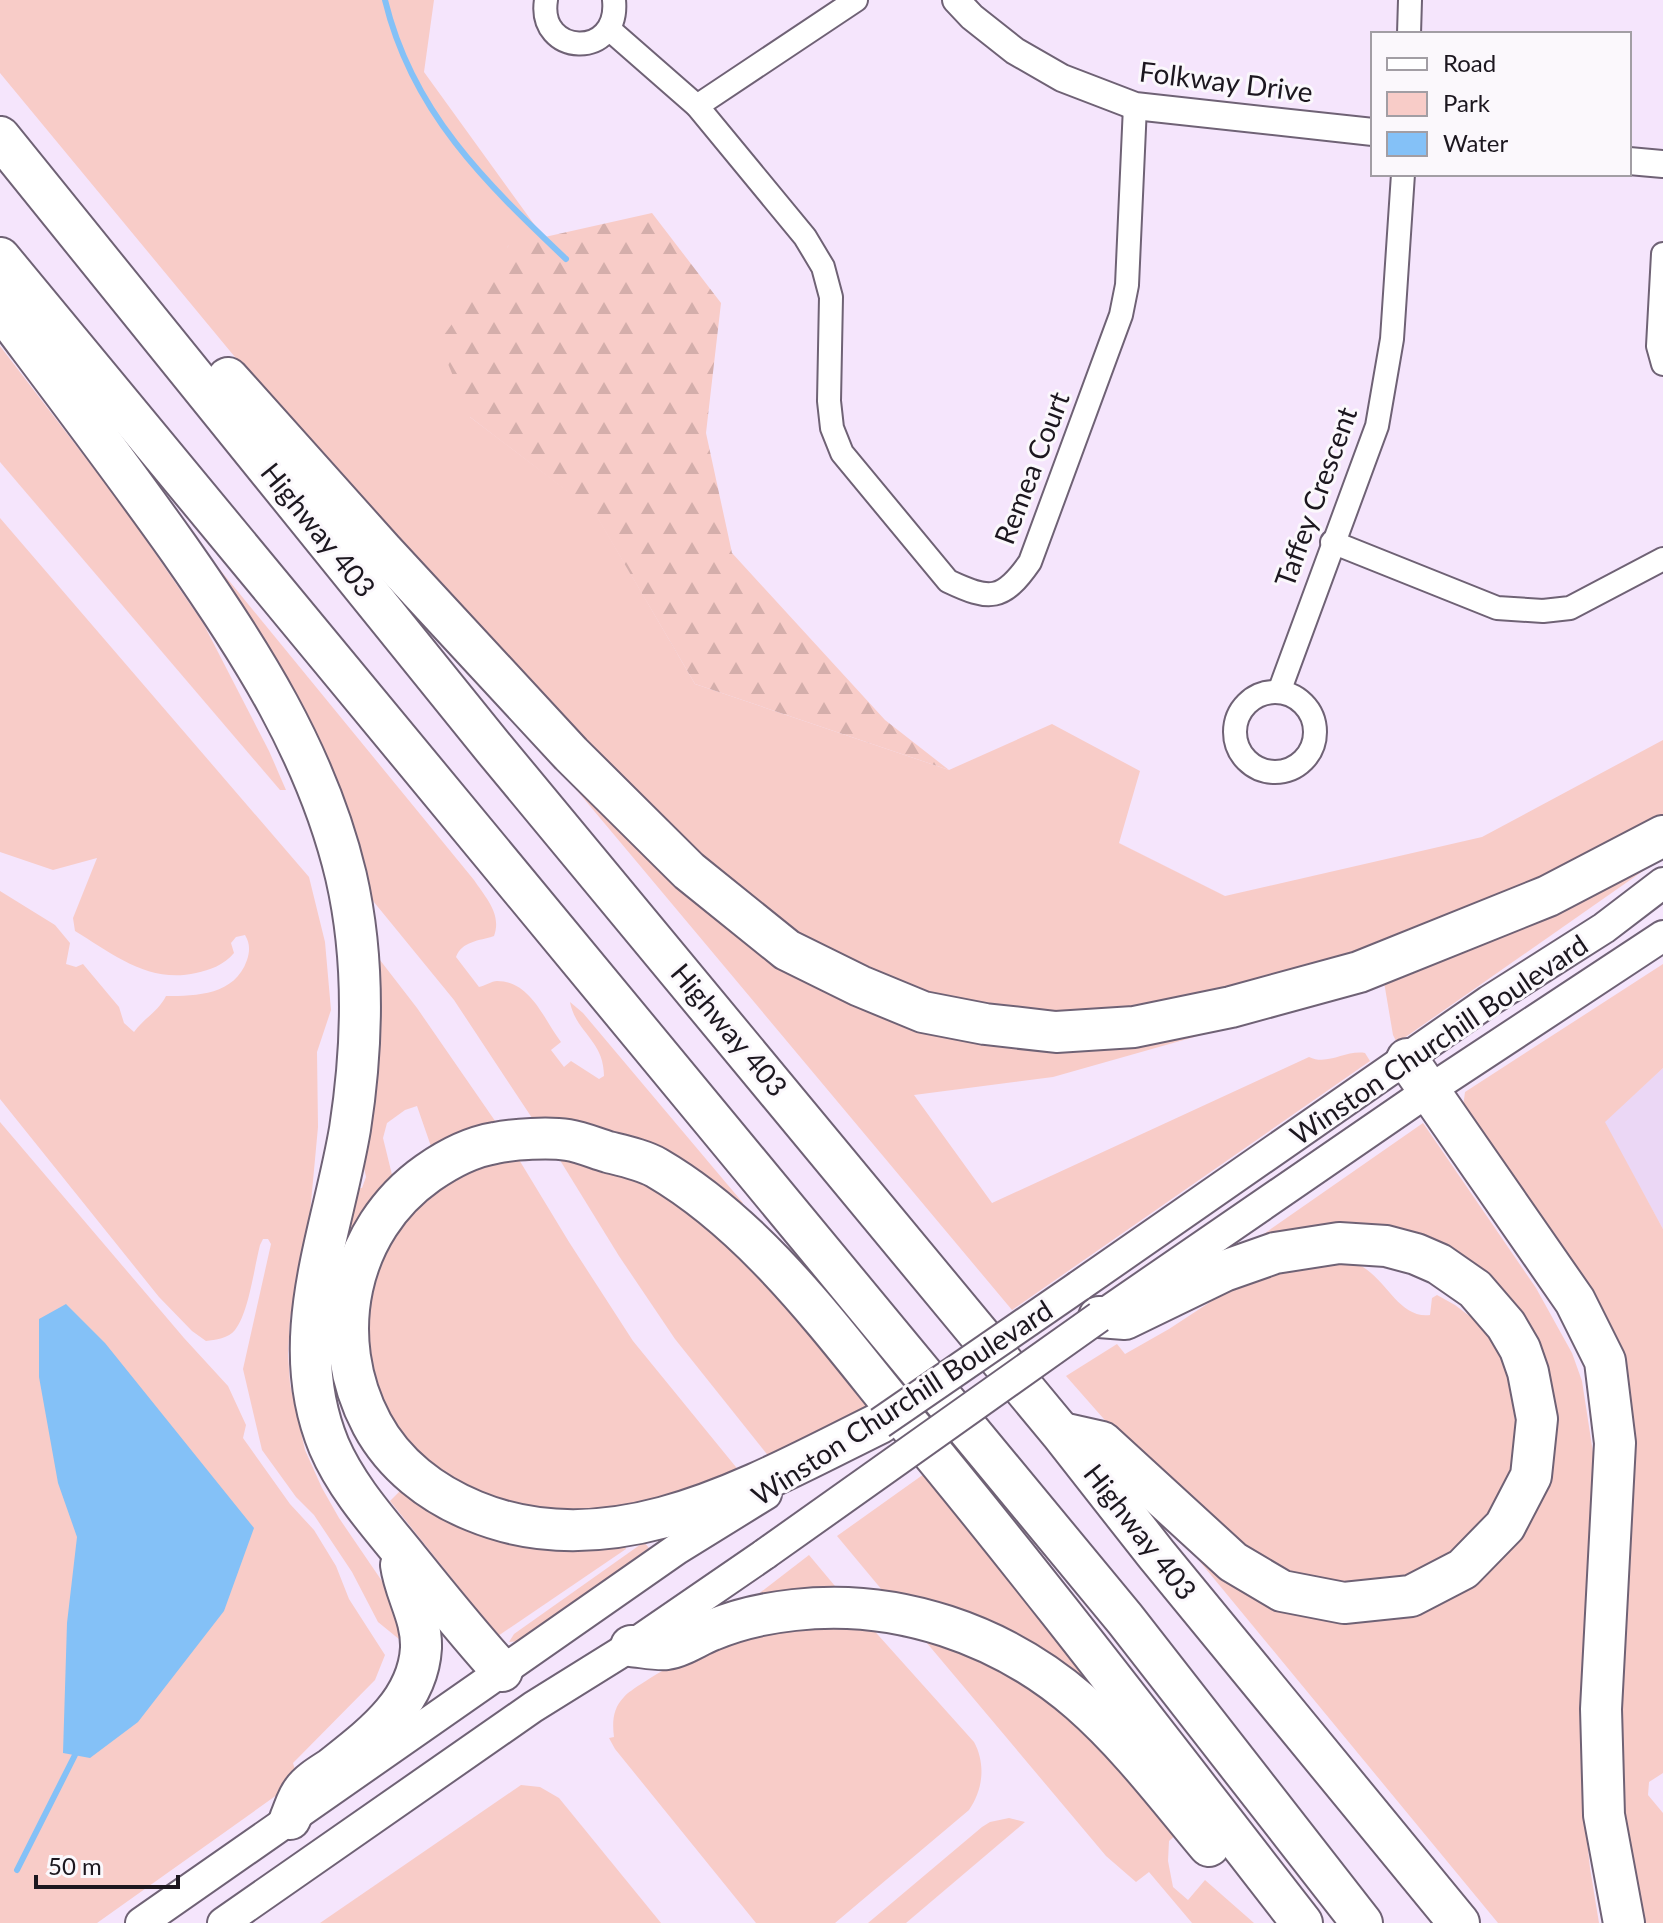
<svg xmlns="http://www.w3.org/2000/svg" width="1663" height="1923" viewBox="0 0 1663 1923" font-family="Lato,sans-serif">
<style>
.built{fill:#ebd7f5}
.green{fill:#f8ccc8}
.forest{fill:url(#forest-firs)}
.water{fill:#84c1f7}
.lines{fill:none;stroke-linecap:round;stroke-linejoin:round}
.stream{stroke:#84c1f7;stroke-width:6}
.minor-casing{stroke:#6f6275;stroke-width:26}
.tertiary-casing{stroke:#6f6275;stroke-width:30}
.secondary-casing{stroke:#6f6275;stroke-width:34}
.motorway-casing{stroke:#6f6275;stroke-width:44}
.minor{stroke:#fff;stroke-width:22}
.tertiary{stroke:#fff;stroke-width:26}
.secondary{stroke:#fff;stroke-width:30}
.motorway{stroke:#fff;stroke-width:40}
.secondary-bridge-casing{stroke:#6f6275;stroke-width:34;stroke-linecap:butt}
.secondary-bridge{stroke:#fff;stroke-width:30}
.labels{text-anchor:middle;stroke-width:6;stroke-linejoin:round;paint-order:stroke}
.street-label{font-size:28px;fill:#1c171f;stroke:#fbf8fc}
</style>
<defs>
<pattern id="forest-firs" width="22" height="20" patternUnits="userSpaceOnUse" patternTransform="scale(2)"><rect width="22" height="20" fill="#f8ccc8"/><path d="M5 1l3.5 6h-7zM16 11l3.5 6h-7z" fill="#d4aeab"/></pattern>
</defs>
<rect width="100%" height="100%" fill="#f5e5fc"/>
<path class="built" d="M 1663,1068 L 1663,1229 L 1604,1122 Z"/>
<g class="green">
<path d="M 0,0 L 434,0 L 424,72 L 544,238 L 508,246 L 470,417 L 594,511 L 695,684 L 949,770 L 1052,724 L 1140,771 L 1119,843 L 1225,896 L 1482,837 L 1663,740 L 1663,817 L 1463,919 L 1216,998 L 1072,1016 L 956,1005 L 853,972 L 715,875 L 480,635 L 320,460 L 0,73 Z"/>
<path d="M 0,346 L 124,508 L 203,623 L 269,751 L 286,790 L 280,790 L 0,462 Z"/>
<path d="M 0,518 L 309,877 L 325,942 L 331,1010 L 317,1052 L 318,1127 L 309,1224 L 290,1318 L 288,1354 L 290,1384 L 305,1450 L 322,1488 L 339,1518 L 401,1609 L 405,1644 L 378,1622 L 352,1572 L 314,1515 L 296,1497 L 262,1450 L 243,1369 L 271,1244 L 268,1239 L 263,1239 L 260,1245 C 254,1268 249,1312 235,1330 C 229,1338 215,1340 206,1341 L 192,1331 L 159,1297 L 0,1099 L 0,891 L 55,925 L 70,943 L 66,964 L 76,967 L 83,964 L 119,1007 L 124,1023 L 134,1032 C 144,1018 158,1012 166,996 C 197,996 235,995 247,960 C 250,951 250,943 245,935 L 236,937 L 231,943 L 234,953 C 224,965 210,970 196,973 C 149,984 113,954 75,931 L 73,918 L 97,858 L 53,870 L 0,852 Z"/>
<path d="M 203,549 L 474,880 C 486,898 502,914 494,936 C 479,941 462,941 456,957 L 479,987 C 484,986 492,981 497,981 C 531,981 544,1020 561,1042 L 551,1050 L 564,1067 L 571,1061 L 599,1079 L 604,1076 C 604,1040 576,1033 570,1002 L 583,1013 L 743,1203 L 733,1209 L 538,1127 L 454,1000 L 360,885 Z"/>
<path d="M 456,652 L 867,1003 L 1233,1026 L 1053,1077 L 914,1095 L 992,1203 L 1309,1057 C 1328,1066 1345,1050 1365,1053 L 1370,1061 L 1012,1310 L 569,781 Z"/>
<path d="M 1663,857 L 1397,1043 L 1393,1035 L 1383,976 Z"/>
<path d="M 373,951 L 417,1008 L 502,1131 L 434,1155 L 417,1106 L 405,1110 L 387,1123 L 383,1138 L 395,1187 L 337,1264 L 354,1188 L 362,1188 L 366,1177 L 362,1158 Z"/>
<path d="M 1663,964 L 1663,1068 L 1605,1122 L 1663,1229 L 1663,1773 L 1649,1782 L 1648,1795 L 1663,1813 L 1663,1923 L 1641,1923 L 1624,1849 L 1618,1749 L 1632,1464 L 1463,1107 L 1465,1092 Z"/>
<path d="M 0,1122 L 184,1338 L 228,1386 L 246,1425 L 243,1438 L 290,1504 L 314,1530 L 336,1566 L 349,1599 L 385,1655 L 375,1680 L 293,1763 L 298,1780 L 97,1923 L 0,1923 Z"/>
<path d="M 1423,1123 L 1536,1288 L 1572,1353 L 1582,1381 L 1594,1459 L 1584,1811 L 1590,1868 L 1599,1923 L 1498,1923 L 1173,1529 L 1244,1586 L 1462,1584 L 1544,1422 L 1460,1266 L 1245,1247 Z"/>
<path d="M 558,1157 L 618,1173 L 658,1188 L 712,1225 L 813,1330 L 868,1406 L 845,1421 L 770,1458 L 675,1339 L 619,1256 Z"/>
<path d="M 518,1158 L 569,1242 L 633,1341 L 740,1472 L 626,1513 L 532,1513 L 462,1485 L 436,1468 L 403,1438 L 379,1400 L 364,1334 L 370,1283 L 389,1241 L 414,1207 L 439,1187 L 467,1171 Z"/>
<path d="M 1324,1261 C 1334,1262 1347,1260 1356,1264 C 1385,1274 1397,1319 1430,1315 L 1432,1298 L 1437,1295 L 1455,1305 L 1476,1321 L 1493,1341 L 1506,1367 L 1516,1426 L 1515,1456 L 1502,1493 L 1480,1530 L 1426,1574 L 1361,1592 L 1268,1567 L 1125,1443 L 1066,1376 L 1117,1344 L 1125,1354 L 1169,1329 L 1230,1289 Z"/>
<path d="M 924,1474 L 1162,1761 L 892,1602 L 837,1536 Z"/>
<path d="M 403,1488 L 623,1539 L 626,1549 L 498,1636 L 390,1501 Z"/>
<path d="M 644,1542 L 649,1548 L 520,1641 L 509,1642 L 514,1634 Z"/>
<path d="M 809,1555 L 845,1598 L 761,1603 L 757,1595 Z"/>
<path d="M 870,1626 L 974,1742 C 986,1764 983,1790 969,1810 L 835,1923 L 756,1923 L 615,1749 L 609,1738 L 614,1737 C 612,1722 613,1708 624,1697 C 635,1684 731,1631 747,1629 C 787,1624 829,1627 870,1626 Z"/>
<path d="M 921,1636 C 956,1648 991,1660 1023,1680 C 1082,1718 1131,1781 1178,1833 L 1169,1841 L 1168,1861 L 1173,1887 L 1188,1900 L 1205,1880 L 1254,1923 L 1192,1923 L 1149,1872 L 1136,1882 L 1106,1856 Z"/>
<path d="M 521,1785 L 540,1787 L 559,1798 L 661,1923 L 320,1923 Z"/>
<path d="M 1009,1818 L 1025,1822 L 906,1923 L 868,1923 L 982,1827 L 990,1822 Z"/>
</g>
<path class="forest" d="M 652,213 L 721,303 L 706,433 L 732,553 L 885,720 L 949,770 L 695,684 L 594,512 L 470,417 L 439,342 L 509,245 Z"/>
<path class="water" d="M 66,1304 L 105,1343 L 254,1528 L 224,1611 L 138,1722 L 90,1758 L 63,1753 L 67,1623 L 77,1537 L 58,1483 L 39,1377 L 39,1319 Z"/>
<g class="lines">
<g class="stream">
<path d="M 385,0 C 412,112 485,182 566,259"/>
<path d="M 17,1870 L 75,1755"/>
</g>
<defs>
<g id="minor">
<path d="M 546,0 C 537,56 620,60 614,0"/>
<path d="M 609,29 L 697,106 L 805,237 L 823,267 L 831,297 L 829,401 L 832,428 L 842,453 L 948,581 C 990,601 1003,601 1030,562 L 1121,315 L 1127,285 L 1135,106"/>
<path d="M 1409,34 L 1410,0"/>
<path d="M 697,106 L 856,0"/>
<path d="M 1663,254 L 1658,346 L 1663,364"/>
<path d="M 1332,542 L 1497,608 L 1543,611 L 1570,608 L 1663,559"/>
<path d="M 1279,692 L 1377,426 L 1392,339 L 1403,174"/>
<circle cx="1275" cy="732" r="40"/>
</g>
<g id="tertiary">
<path d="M 956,0 L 972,17 L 1015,51 L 1062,78 L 1135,106 L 1373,132"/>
<path d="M 1629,161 L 1663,164"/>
</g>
<g id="secondary">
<path d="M 1079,1286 L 1489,1001 L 1604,928 L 1663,883"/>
<path d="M 1104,1314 L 1440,1083 L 1663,936"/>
<path d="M 141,1923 L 677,1549 L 766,1494"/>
<path d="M 223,1923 L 533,1707 L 631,1646 L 765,1554"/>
</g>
<g id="motorway">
<path d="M 0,137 L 492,746 L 1061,1433 L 1156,1554 L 1459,1923"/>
<path d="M 0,258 L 1125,1619 L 1362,1923"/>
<path d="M 0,307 C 60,387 121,467 179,549 C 250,650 317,754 346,876 C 365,959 363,1045 350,1129 C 332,1235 285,1340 329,1446 C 347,1488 379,1523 408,1559 C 439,1597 469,1635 502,1671"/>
<path d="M 228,378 L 383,551 L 571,754 L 689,871 L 787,950 L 860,986 L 923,1012 L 985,1024 L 1056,1032 L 1134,1027 L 1231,1007 L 1359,972 L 1548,896 L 1663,836"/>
<path d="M 1407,1059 L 1575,1301 L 1605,1361 L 1615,1443 L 1601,1709 L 1604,1815 L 1624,1923"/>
<path d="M 880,1423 C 756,1484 614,1569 474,1511 C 432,1494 394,1465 372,1424 C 326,1338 347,1230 428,1173 C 448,1159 471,1147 495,1143 C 514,1139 549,1137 568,1140 C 581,1142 595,1148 608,1152 C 624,1156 643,1160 657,1168 C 758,1227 833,1332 906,1421 C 1042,1585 1171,1755 1302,1923"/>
<path d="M 1062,1433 L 1102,1442 L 1233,1562 L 1282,1591 L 1344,1603 L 1411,1596 L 1463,1569 L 1505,1526 L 1531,1476 L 1537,1419 L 1528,1372 L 1520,1349 L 1506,1325 L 1475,1289 L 1439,1264 L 1416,1254 L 1386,1246 L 1339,1243 L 1275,1253 L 1224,1271 L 1125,1319 L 1099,1317"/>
<path d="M 631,1646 C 642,1647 656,1650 667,1649 C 682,1647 698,1635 712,1630 C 738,1619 766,1613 794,1610 C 896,1598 1002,1634 1080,1702 C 1128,1744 1168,1797 1209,1846"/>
<path d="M 290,1819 C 294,1810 297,1798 303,1791 C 309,1782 323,1774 332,1768 C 371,1737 418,1703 421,1648 C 422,1617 405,1594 401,1565"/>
</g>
</defs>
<use href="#minor" class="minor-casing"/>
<use href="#tertiary" class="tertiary-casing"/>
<use href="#secondary" class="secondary-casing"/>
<use href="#motorway" class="motorway-casing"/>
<use href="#minor" class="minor"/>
<use href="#tertiary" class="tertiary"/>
<use href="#secondary" class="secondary"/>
<use href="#motorway" class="motorway"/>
<defs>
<g id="secondary-bridge">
<path d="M 880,1423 L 1079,1286"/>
<path d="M 765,1554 L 1099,1317"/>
</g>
</defs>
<use href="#secondary-bridge" class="secondary-bridge-casing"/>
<use href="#secondary-bridge" class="secondary-bridge"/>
</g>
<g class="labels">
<g class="street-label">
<text transform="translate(1226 82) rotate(7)" y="10">Folkway Drive</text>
<text transform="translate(1032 468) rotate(-69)" y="10">Remea Court</text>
<text transform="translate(1316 497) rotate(-70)" y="10">Taffey Crescent</text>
<text transform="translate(318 530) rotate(51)" y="10">Highway 403</text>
<text transform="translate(729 1030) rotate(50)" y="10">Highway 403</text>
<text transform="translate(1439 1040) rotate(-34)" y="10">Winston Churchill Boulevard</text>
<text transform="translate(902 1403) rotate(-33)" y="10">Winston Churchill Boulevard</text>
<text transform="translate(1140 1532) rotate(52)" y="10">Highway 403</text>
</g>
</g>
<rect x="1371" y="32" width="260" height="144" fill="#fbf8fc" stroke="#a29ea4" stroke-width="2"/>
<rect x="1387" y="58" width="40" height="12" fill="#ffffff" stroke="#a29ea4" stroke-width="2"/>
<text x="1443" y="72" font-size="24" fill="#1c171f">Road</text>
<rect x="1387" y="92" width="40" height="24" fill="#f8ccc8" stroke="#a29ea4" stroke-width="2"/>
<text x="1443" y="112" font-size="24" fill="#1c171f">Park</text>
<rect x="1387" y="132" width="40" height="24" fill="#84c1f7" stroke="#a29ea4" stroke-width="2"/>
<text x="1443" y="152" font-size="24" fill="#1c171f">Water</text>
<path d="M36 1875v12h142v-12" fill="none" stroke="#1c171f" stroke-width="4"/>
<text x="48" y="1875" font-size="24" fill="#1c171f" stroke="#fbf8fc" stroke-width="6" paint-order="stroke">50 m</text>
</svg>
